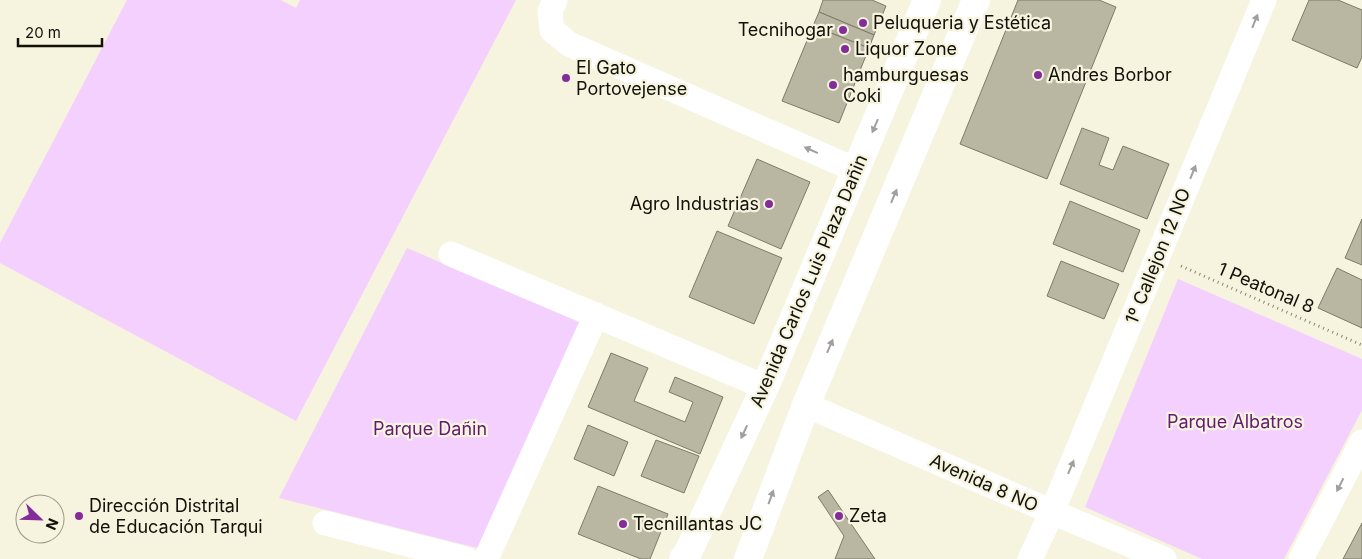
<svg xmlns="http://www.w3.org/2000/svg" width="1362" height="559" viewBox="0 0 1362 559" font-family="Inter,sans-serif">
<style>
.green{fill:#f4d0fe}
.building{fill:#b9b7a2;stroke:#7d7b68}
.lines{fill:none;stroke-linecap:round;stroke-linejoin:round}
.path{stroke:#828072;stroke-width:3;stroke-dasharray:1 4;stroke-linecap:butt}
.minor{stroke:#fff;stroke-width:25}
.secondary{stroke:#fff;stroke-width:28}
.primary{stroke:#fff;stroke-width:28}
.oneway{fill:#a09f9d}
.poi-dot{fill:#842c99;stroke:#f6f4de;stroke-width:2}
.labels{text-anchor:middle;stroke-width:4.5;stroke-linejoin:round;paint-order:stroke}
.poi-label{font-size:18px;fill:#111009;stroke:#f6f4de;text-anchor:start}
.street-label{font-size:18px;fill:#111009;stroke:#f6f4de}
.park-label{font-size:18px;fill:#631974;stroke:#f6f4de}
</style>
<rect width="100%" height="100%" fill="#f6f4de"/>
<g class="green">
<path d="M 127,0 L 281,0 L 296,8 L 300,0 L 516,0 L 296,421 L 0,263 L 0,243 Z"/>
<path d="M 407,248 L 591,327 L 489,551 L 279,498 Z"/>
<path d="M 1178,279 L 1362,359 L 1362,410 L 1284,559 L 1202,559 L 1085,507 Z"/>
</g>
<g class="building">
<path d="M 823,0 L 872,0 L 886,6 L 874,35 L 819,12 Z"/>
<path d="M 1018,0 L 1099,0 L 1116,7 L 1047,179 L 960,144 Z"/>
<path d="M 1309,0 L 1338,0 L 1362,10 L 1362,57 L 1357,68 L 1292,40 Z"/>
<path d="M 819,12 L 874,35 L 869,48 L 813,26 Z"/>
<path d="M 813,26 L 869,48 L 839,123 L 782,101 Z"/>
<path d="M 1082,128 L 1109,138 L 1099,165 L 1113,170 L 1123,146 L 1169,164 L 1147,219 L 1060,184 Z"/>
<path d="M 757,159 L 810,182 L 781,249 L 728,226 Z"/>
<path d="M 1070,201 L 1140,230 L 1123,272 L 1053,244 Z"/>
<path d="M 1362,219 L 1362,265 L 1345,258 Z"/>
<path d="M 717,231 L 782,258 L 754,324 L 689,297 Z"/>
<path d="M 1061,261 L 1119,284 L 1104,319 L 1047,296 Z"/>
<path d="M 1337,268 L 1362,280 L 1362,328 L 1318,308 Z"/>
<path d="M 611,353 L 648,368 L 634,401 L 685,422 L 693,402 L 669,392 L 675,377 L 723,397 L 700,454 L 588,407 Z"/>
<path d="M 588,425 L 628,442 L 614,476 L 574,459 Z"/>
<path d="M 656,440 L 699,456 L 684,493 L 641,476 Z"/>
<path d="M 598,486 L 668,514 L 650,559 L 641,559 L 578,534 Z"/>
<path d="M 828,490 L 875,559 L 835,559 L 844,536 L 818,497 Z"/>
<path d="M 1362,523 L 1362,559 L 1343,559 Z"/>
</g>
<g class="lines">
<path class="path" d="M 1181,266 L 1362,345"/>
<g class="minor">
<path d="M 555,0 L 550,11 L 552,30 L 569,44 L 856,170"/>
<path d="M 451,254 L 765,387"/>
<path d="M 806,405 L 1052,512 L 1164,559"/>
<path d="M 325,523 L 466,559"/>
<path d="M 486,559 L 596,315"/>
<path d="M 1030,559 L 1052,512 L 1264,0"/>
<path d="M 1301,559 L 1362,442"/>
</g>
<g class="secondary">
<path d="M 685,559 L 765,387 L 927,0"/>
<path d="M 748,559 L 806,405 L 976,0"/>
</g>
<path class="primary" d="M 683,559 L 689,551"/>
</g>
<defs><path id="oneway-solid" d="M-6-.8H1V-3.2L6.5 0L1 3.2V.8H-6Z" transform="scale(1.25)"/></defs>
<g class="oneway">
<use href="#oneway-solid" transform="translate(1255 21) rotate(-68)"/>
<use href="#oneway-solid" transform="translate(875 126) rotate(113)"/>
<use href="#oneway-solid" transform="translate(811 150) rotate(-156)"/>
<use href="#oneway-solid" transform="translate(1193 172) rotate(-68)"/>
<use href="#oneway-solid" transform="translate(894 196) rotate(-67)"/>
<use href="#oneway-solid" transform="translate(830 346) rotate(-67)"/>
<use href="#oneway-solid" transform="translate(744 432) rotate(115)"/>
<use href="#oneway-solid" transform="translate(1071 467) rotate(-67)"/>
<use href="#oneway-solid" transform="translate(1340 485) rotate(117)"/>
<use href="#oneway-solid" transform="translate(771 497) rotate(-70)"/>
</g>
<g class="poi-dot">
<circle cx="863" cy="23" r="5"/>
<circle cx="843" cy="30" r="5"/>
<circle cx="845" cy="49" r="5"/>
<circle cx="1038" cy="75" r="5"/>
<circle cx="566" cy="78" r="5"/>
<circle cx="833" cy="85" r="5"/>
<circle cx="769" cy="204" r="5"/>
<circle cx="79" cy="516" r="5"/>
<circle cx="839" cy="516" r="5"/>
<circle cx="623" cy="524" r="5"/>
</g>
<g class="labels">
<g class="poi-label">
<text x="873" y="29">Peluqueria y Estética</text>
<text x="833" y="36" text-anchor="end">Tecnihogar</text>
<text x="855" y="55">Liquor Zone</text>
<text x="576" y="74">El Gato<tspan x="576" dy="21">Portovejense</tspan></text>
<text x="843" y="81">hamburguesas<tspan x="843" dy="21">Coki</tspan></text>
<text x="1048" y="81">Andres Borbor</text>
<text x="759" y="210" text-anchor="end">Agro Industrias</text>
<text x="89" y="512">Dirección Distrital<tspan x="89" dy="21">de Educación Tarqui</tspan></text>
<text x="849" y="522">Zeta</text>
<text x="633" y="530">Tecnillantas JC</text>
</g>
<g class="street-label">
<text transform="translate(1158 256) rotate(-68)" y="6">1º Callejon 12 NO</text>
<text transform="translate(809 281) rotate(-67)" y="6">Avenida Carlos Luis Plaza Dañin</text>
<text transform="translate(1266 288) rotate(23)" y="6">1 Peatonal 8</text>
<text transform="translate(984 483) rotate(24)" y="6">Avenida 8 NO</text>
</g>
<g class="park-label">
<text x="1235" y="428">Parque Albatros</text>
<text x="430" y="435">Parque Dañin</text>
</g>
</g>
<g transform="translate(40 519) rotate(113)"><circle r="24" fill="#f6f4de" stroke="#9a9989"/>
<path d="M0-4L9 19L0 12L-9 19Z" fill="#842c99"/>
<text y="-8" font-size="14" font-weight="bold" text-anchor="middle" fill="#111009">N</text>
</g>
<path d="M18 38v8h84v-8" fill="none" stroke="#111009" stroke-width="2.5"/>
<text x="25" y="38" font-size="15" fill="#111009" stroke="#f6f4de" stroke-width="4" paint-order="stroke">20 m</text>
</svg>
